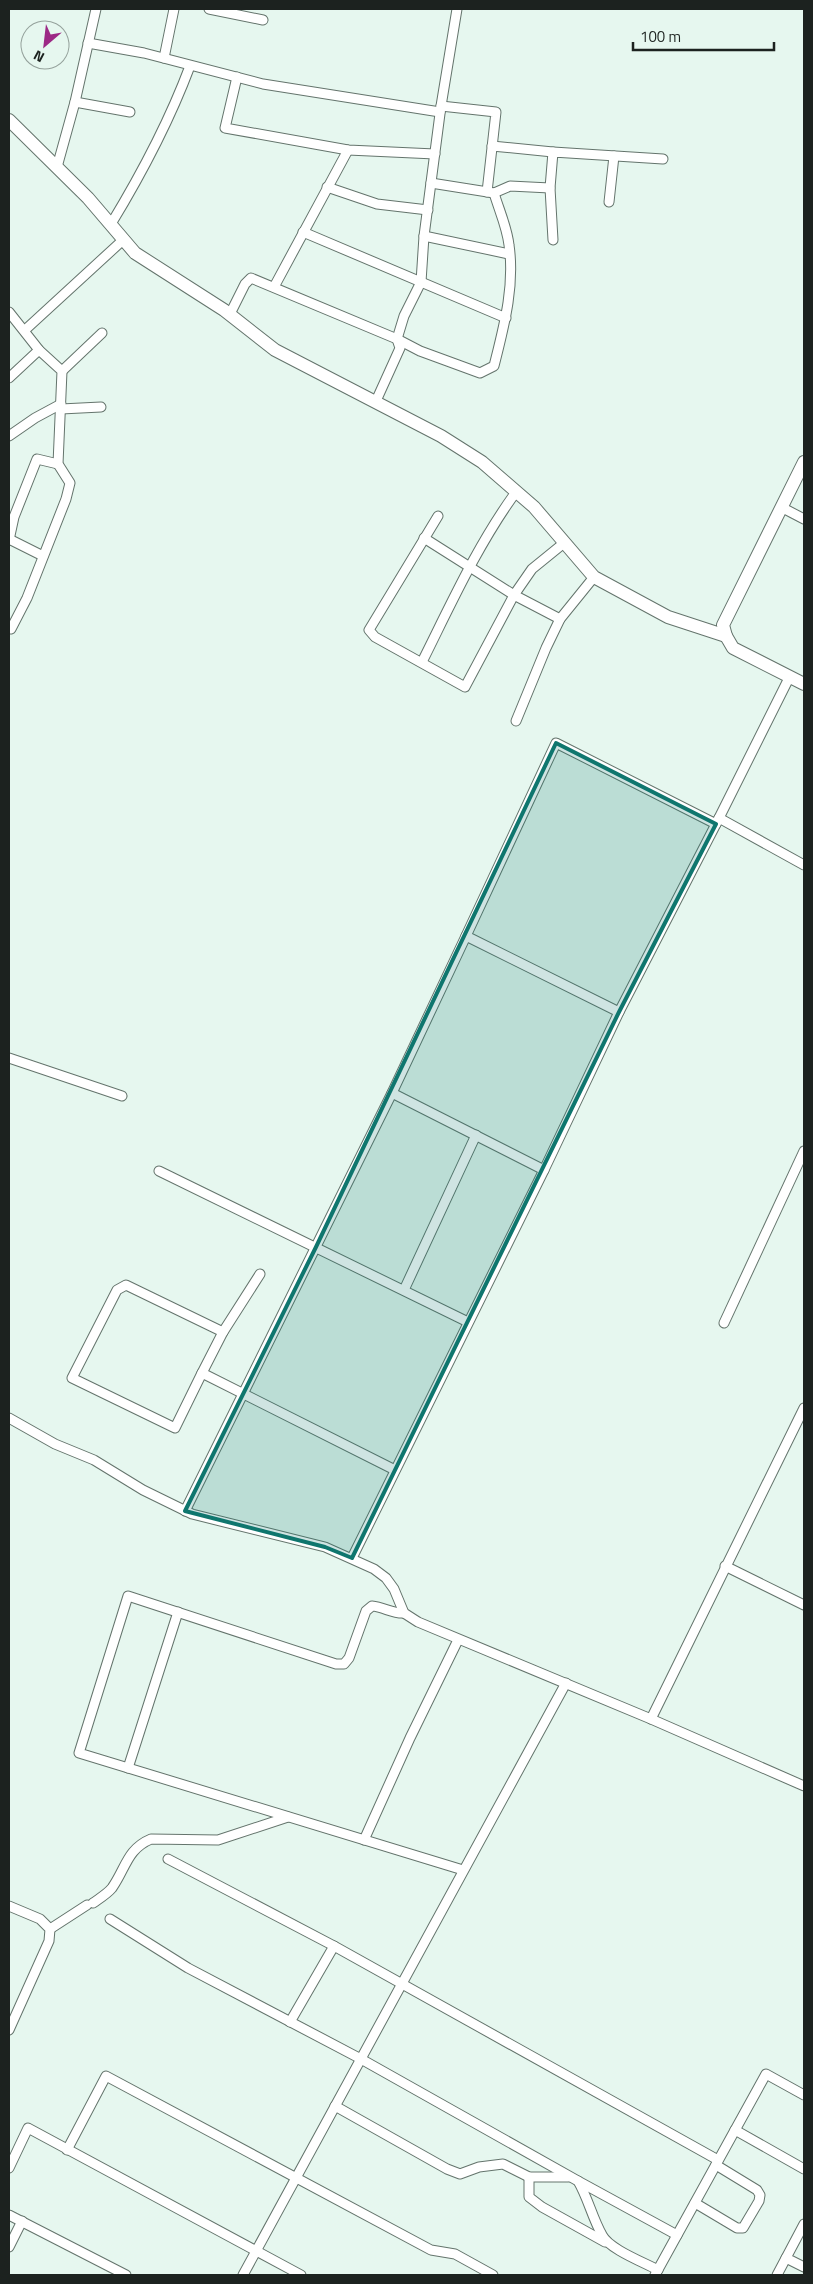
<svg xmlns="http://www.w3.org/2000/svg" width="813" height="2284" viewBox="0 0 813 2284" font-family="'Titillium Web',sans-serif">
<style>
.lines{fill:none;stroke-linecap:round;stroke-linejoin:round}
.street-casing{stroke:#64746c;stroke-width:11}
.secondary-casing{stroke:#64746c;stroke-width:14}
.street{stroke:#fff;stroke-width:9}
.secondary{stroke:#fff;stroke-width:12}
.marked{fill:#0f766e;fill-opacity:0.2;stroke:#0f766e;stroke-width:4;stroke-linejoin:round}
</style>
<rect width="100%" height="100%" fill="#e6f7ef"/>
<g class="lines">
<defs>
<g id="street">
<path d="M 209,9 L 263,20"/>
<path d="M 88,43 L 144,53 L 263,84 L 440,112"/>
<path d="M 164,58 L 174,9"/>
<path d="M 237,77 L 225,128 L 348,150 L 435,154"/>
<path d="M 75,102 L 130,112"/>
<path d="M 441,106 L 496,112 L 487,192"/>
<path d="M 492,146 L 553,152"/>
<path d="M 57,167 L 75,102 L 96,9"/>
<path d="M 431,183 L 494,193 L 510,186 L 550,188"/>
<path d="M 327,187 L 377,204 L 428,210"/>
<path d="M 609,202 L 614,156"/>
<path d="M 111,224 C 142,173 169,122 190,66"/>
<path d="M 303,232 L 506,318"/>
<path d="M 424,236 L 509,254"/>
<path d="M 553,240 L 550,188 L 553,152 L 663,159"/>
<path d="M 274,287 L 348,150"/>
<path d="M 9,312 L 39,350 L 62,371 L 58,464 L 70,483 L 66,499 L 27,598 L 11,629"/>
<path d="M 230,314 L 245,284 L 251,278 L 397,339 L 420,351 L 480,373 L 494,366 C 504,326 515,286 509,245 C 507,227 499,210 494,193"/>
<path d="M 25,330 L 123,240"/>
<path d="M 62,371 L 102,333"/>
<path d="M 9,378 L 39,350"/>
<path d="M 376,401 L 400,348 L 397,339 L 404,316 L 421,282 L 424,236 L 441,106 L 457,9"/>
<path d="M 61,409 L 101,407"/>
<path d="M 9,436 L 35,418 L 61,404"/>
<path d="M 781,507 L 804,519"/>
<path d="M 438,516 L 369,630 L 375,637 L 465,687 L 514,595 L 532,569 L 564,543"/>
<path d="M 424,538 L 514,595 L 560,619"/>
<path d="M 9,539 L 43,556"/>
<path d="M 9,540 L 14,517 L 37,459 L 58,464"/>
<path d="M 422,662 C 451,604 478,544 516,492"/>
<path d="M 516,721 L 546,648 L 560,619 L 594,577"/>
<path d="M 719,818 L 804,865"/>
<path d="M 466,936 L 556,743 L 716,824 L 790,676"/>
<path d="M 9,1058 L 122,1096"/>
<path d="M 392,1093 L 544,1170 L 619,1012"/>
<path d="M 159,1171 L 468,1322"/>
<path d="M 404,1290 L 476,1135"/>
<path d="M 724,1323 L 804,1151"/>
<path d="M 223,1332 L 126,1285 L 117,1290 L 72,1378 L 175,1428 L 202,1373 L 395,1470"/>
<path d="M 202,1373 L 223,1332 L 260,1274"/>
<path d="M 9,1418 L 55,1444 L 94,1460 L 143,1490 L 192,1514 L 325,1547 L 374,1569 L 386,1578 L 394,1589 L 404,1613 L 418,1622 L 651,1719 L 804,1786"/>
<path d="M 185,1511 L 392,1093 L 466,936 L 619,1012 L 716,824"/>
<path d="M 352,1558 L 544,1170"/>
<path d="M 725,1566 L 804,1605"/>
<path d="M 404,1613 C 393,1614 384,1607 372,1606 L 366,1611 L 349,1658 L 344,1664 L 336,1664 L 128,1596 L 79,1753 L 463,1870"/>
<path d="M 651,1719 L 804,1408"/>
<path d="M 128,1768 L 178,1612"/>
<path d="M 364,1840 L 410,1738 L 458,1640"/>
<path d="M 168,1859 L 334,1946 L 718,2160"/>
<path d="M 93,1903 C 100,1898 107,1894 112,1888 C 126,1868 127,1849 151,1839 L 218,1840 L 288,1817"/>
<path d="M 9,1906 L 40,1919 L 50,1929 L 49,1941 L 9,2030"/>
<path d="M 110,1919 L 188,1968 L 361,2059 L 578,2181 C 588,2198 592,2217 602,2235 C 609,2249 643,2262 658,2270"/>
<path d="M 50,1929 L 87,1905"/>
<path d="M 290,2022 L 334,1946"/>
<path d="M 335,2106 L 447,2169 L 460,2174 L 479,2167 L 503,2164 L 529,2177 L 568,2177"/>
<path d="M 735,2130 L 804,2169"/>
<path d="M 67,2150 L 106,2076 L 431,2250 L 455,2254 L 493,2275"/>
<path d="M 9,2168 L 28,2128 L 301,2275"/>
<path d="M 529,2177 L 529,2197 L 542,2207 L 605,2242"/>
<path d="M 578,2181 L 677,2235"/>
<path d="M 695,2203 L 737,2228 L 743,2228 L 759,2201 L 760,2195 L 757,2190 L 716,2165"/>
<path d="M 9,2215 L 126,2275"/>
<path d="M 804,2224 L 786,2258 L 804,2267"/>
<path d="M 9,2247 L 22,2221"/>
<path d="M 243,2275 L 566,1683"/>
<path d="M 655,2275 L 766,2074 L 804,2095"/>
<path d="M 777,2275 L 786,2258"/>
</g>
<g id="secondary">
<path d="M 9,120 L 88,198 L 135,253 L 224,310 L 275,350 L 441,436 L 482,462 L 534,507 L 594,577 L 668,617 L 726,636"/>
<path d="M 804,462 L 723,625 L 726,636 L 733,648 L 804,684"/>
</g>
</defs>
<use href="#street" class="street-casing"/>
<use href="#secondary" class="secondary-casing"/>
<use href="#street" class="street"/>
<use href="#secondary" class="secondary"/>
</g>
<path class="marked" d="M 556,743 L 716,824 L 619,1012 L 352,1558 L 325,1547 L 185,1511 L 316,1247 Z"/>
<rect width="813" height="2284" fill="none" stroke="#1c221f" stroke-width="20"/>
<g transform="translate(45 45) rotate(208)"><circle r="24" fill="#e6f7ef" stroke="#95a29c"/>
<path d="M0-4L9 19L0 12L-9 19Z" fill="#9c2985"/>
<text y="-8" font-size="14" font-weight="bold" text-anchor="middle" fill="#1c221f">N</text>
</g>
<path d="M633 42v8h141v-8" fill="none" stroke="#1c221f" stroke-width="2.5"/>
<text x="640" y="42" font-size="15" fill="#1c221f" stroke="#e6f7ef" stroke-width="4" paint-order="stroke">100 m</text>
</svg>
